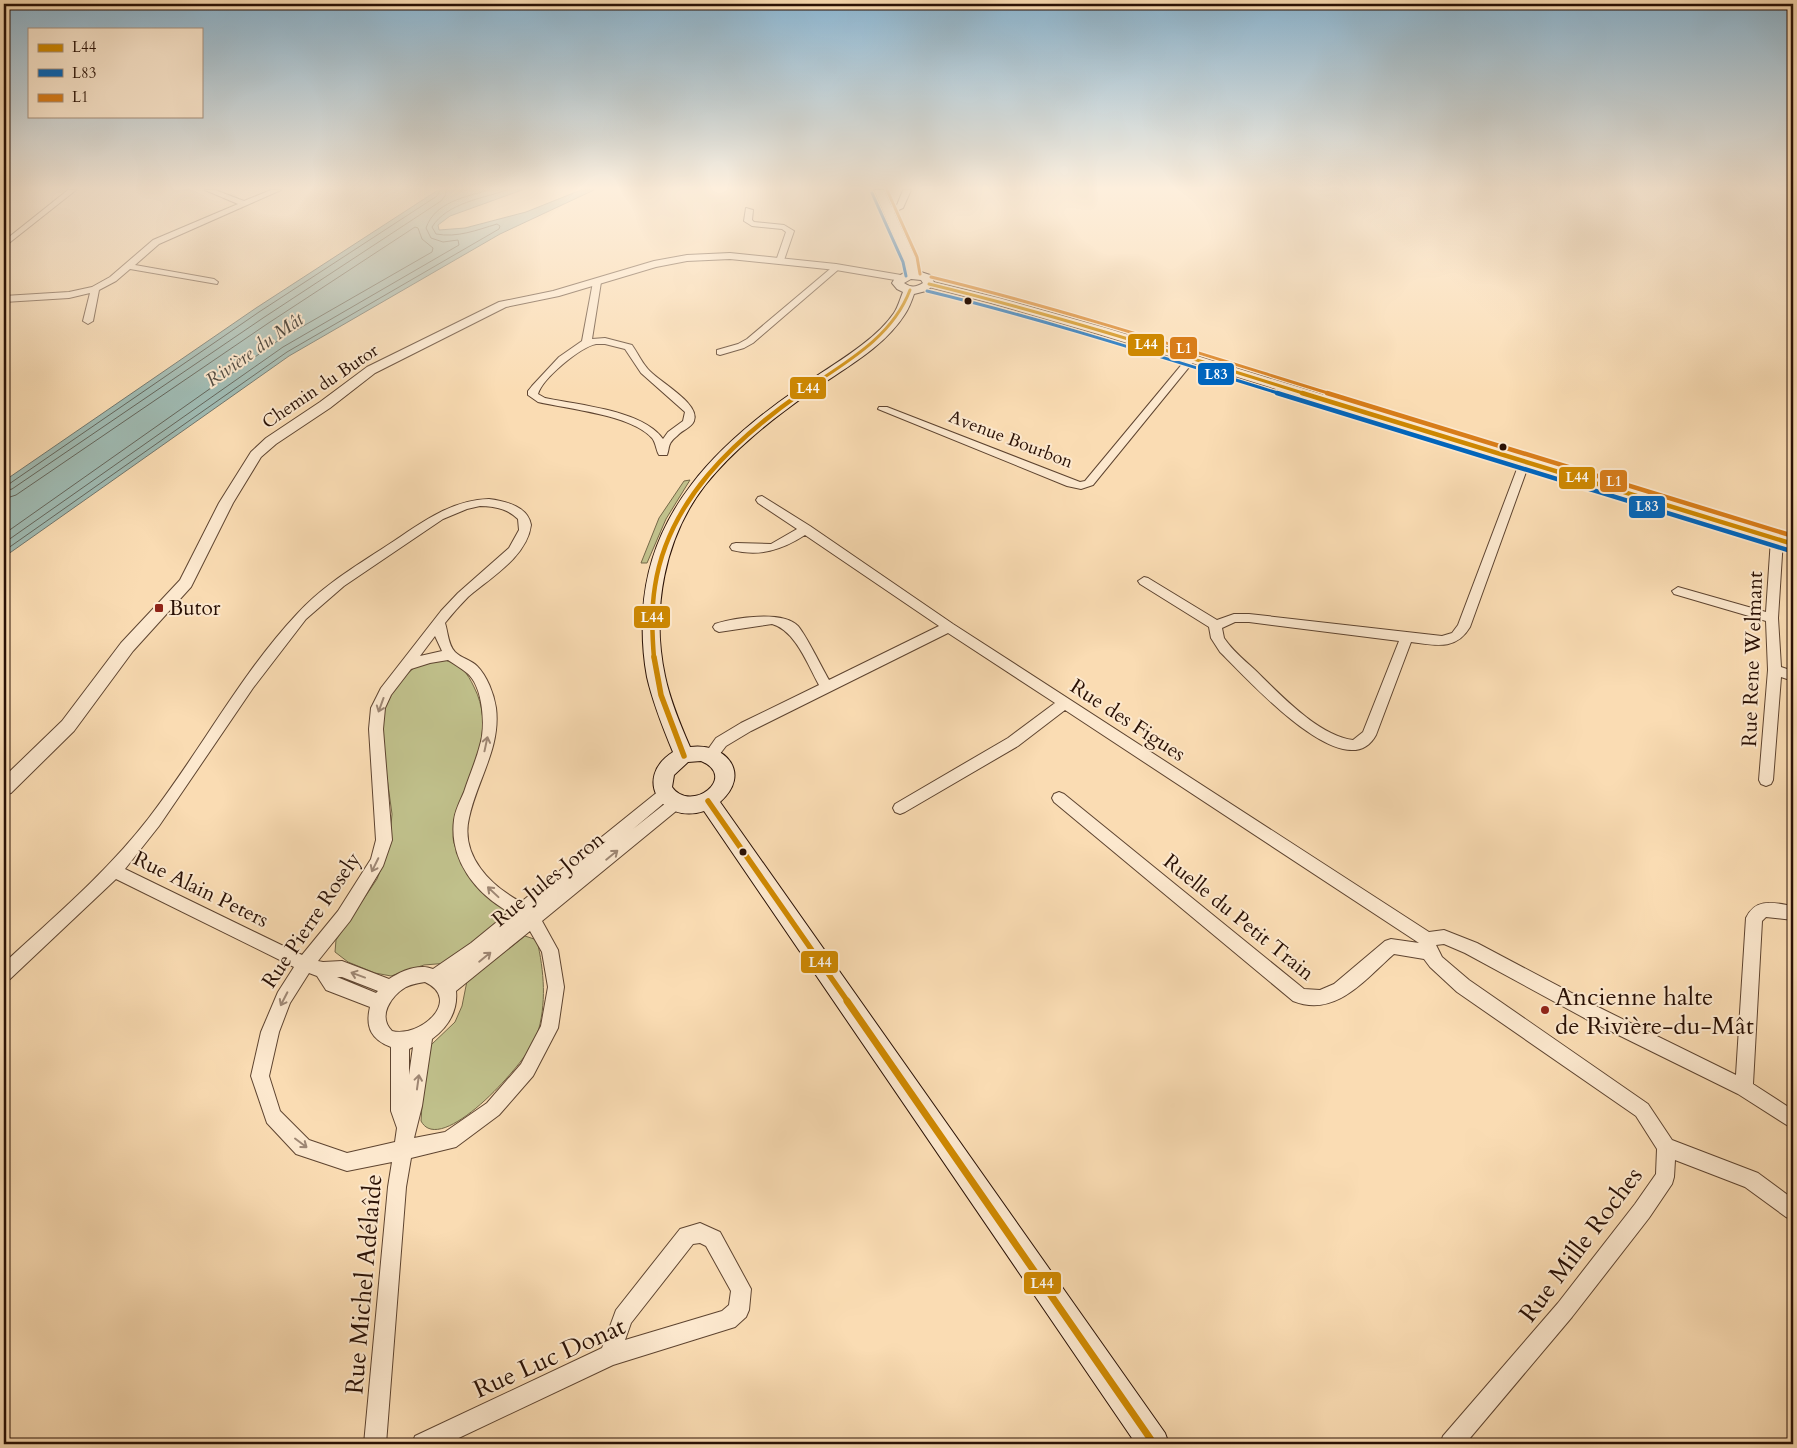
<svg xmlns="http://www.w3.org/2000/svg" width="1797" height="1448" viewBox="0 0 1797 1448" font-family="Cardo,serif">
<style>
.green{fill:#c0c08b;stroke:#756848}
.water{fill:#9fbab2;stroke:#70766d}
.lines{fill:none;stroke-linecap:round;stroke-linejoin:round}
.shore{stroke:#64665c;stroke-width:1}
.minor-casing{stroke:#5e4430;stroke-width:2}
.tertiary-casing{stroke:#5e4430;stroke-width:2}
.secondary-casing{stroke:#2a1105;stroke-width:2}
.minor{fill:#fce8ce;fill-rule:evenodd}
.tertiary{fill:#fce8ce;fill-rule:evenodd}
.secondary{fill:#fce8ce;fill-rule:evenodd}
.bus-1-far3-casing{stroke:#fce8ce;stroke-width:5.5}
.bus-1-far2-casing{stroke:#fce8ce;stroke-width:8}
.bus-1-far1-casing{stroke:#fce8ce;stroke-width:9}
.bus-1-casing{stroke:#fce8ce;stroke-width:11}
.bus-2-far1-casing{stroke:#fce8ce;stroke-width:5.5}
.bus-2-casing{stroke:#fce8ce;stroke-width:8}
.bus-3-far1-casing{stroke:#fce8ce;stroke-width:5.5}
.bus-3-casing{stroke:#fce8ce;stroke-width:8}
.bus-1-far3{stroke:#ce8801;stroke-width:3}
.bus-1-far2{stroke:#ce8801;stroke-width:4.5}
.bus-1-far1{stroke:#ce8801;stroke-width:5.5}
.bus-1{stroke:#ce8801;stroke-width:7}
.bus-2-far1{stroke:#0065bd;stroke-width:3}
.bus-2{stroke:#0065bd;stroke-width:4.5}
.bus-3-far1{stroke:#d87d1a;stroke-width:3}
.bus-3{stroke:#d87d1a;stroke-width:4.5}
.oneway{stroke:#9e8774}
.bus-dot{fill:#2a1105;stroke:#fce8ce;stroke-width:2}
.poi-dot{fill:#8f2418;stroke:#fce8ce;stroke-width:2}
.labels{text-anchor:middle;stroke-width:4;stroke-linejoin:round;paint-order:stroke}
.far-street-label{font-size:18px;fill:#2a1105;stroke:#fce8ce}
.far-water-label{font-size:19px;font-style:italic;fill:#534c42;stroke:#fce8ce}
.poi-label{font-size:21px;fill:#2a1105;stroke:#fce8ce;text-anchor:start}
.street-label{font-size:21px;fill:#2a1105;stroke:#fce8ce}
.near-poi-label{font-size:25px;fill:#2a1105;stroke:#fce8ce;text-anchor:start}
.near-street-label{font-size:25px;fill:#2a1105;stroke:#fce8ce}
.line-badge{stroke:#fce8ce;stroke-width:2}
.badge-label{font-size:14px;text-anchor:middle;font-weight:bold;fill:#fff}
</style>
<rect width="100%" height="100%" fill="#fadcb3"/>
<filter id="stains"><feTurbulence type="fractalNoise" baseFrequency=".004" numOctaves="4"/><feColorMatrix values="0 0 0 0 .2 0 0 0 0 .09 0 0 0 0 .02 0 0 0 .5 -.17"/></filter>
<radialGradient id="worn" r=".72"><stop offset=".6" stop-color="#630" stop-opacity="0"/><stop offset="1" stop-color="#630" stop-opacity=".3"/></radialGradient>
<g class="green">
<path d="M 690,480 L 666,519 L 647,563 L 641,563 L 659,518 L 684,481 Z"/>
<path d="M 445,660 C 461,665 467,672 474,687 C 494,726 475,762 462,800 C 458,811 453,826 453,837 C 454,861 492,891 508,908 L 508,917 L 448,963 L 424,965 L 391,976 L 375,973 L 348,962 L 335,952 L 336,940 L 377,879 L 389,848 L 392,814 L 380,727 L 384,701 L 400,680 L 414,668 L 431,661 Z"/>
<path d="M 525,936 L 537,940 C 544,971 547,1004 537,1035 C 530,1059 441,1159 421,1121 L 425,1058 L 431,1045 L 455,1022 L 462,1006 L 467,981 Z"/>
</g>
<path class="water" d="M 438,190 L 522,190 L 450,216 L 438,225 L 439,230 L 465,228 L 526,212 L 581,190 L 594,190 L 500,234 L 289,356 L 4,557 L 4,481 L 256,308 Z"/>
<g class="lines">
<g class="shore">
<path d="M 4,485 L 9,484 L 259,312 L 437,196 L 440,190"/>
<path d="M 4,491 L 12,489 L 263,318 L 441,201 L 445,196 L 446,190"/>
<path d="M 4,499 L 16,495 L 267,324 L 415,227 L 418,228 L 422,239 L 433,248 L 432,252 L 279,340 L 4,534"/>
<path d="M 4,543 L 283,347 L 459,245 L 458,240 L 443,242 L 431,238 L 426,228 C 435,202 465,197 489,190"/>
<path d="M 4,551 L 287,352 L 499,229 L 500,226 L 497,224 C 477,230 457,238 436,234 L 432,227 C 447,203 483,198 508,190"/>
</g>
<defs>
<g id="minor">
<path d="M 68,190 L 76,190 L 4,247 L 4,241 Z"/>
<path d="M 205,190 L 215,190 L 244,201 L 271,190 L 281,190 L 159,244 L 135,265 L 214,279 L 218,282 L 217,284 L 130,269 L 116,281 L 99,290 L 93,321 L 88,324 L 83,321 L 90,293 L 69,298 L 4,302 L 4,296 L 69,292 L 92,287 L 110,277 L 153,240 L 238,204 Z"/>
<path d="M 903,190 L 911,190 L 903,208 L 892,213 L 886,213 L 886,209 L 897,205 Z"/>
<path d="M 746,208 L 753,210 L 752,220 L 754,222 L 784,225 L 794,231 L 783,263 L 776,261 L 786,232 L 782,229 L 752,226 L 744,221 Z"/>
<path d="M 836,264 L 840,267 L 839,269 L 753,343 L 744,348 L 720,355 L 717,354 L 717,350 L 738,344 L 747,339 Z"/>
<path d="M 597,279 L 601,282 L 592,339 L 605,338 L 632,345 C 637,352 641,361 647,368 C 657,381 701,403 694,421 C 691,428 682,430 677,436 C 667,444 670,447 667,455 L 659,455 C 656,450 656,443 652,438 C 632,415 568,409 538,402 L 528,395 L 528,391 L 532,386 L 559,357 L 582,341 L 593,282 ZM 596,344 L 605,344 L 625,349 L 641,373 L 685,412 L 683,421 L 668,432 L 663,439 C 643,410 578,405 545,398 L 538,394 C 542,379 580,347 596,344 Z"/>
<path d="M 1191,356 L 1196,359 L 1194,361 L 1093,485 L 1081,489 L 1067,486 L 878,409 L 879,407 L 887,407 L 1080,482 L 1085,481 L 1188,357 Z"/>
<path d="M 1525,458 L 1530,461 L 1470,627 C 1456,651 1435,645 1411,642 L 1376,735 C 1346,791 1244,675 1220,652 L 1211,638 L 1209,627 L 1140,584 L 1138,581 L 1144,577 L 1148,578 L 1217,620 L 1234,614 L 1249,614 L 1442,636 L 1452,633 L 1458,625 L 1520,461 ZM 1235,622 L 1249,622 L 1399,641 L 1363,732 L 1353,740 C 1317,735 1279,693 1254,669 C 1243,659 1232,650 1224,638 L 1222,628 Z"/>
<path d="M 762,496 L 810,526 L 953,624 L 1429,932 L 1444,930 L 1477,943 L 1600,1008 L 1736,1075 L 1746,918 C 1756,897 1774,903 1793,906 L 1793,920 L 1766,917 L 1762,921 L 1753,1084 L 1793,1110 L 1793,1129 L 1738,1094 L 1588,1020 L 1465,953 L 1444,944 L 1436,945 L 1442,957 L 1469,980 L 1648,1104 L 1672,1140 L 1758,1173 L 1793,1199 L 1793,1220 L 1786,1217 L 1745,1187 L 1675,1160 L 1674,1177 L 1672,1184 L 1649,1218 L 1572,1317 L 1465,1444 L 1440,1444 L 1443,1436 L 1558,1303 L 1635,1204 L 1656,1174 L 1657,1149 L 1636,1116 L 1457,992 L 1430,967 L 1424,959 L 1394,954 C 1364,980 1336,1018 1293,1001 L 1054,802 L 1052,798 L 1054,794 L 1059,792 L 1064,794 L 1304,989 L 1320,990 L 1334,984 L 1385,941 L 1391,939 L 1419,943 L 1065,710 L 1018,746 L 905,812 L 900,814 L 895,812 L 893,808 L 895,804 L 1008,738 L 1055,703 L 948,633 L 751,731 L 726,746 L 716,759 L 711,761 L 706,759 L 704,755 L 716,738 L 741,723 L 819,685 C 808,665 795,630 772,624 L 719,632 L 715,630 L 713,627 L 715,624 C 734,618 782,610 798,626 C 807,637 821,666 829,680 L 939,626 L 805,535 C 782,550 759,557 732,550 L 730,547 L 732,544 L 736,543 L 771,544 L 797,529 L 758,503 L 756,500 L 758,497 Z"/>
<path d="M 489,499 C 505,501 528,506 531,525 C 527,557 490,578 468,597 C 460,605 452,614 445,623 C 448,632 448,645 455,652 C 461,658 471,660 477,666 C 487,676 494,694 496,708 C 501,748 477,780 469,818 C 460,856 491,886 521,902 L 660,790 L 665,788 L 670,790 L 672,794 L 670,798 L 633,829 L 671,799 L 676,797 L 681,799 L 683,803 L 681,807 L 542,921 L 558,950 L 564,987 L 558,1028 L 533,1076 L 499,1115 L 456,1147 L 411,1158 L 406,1187 L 386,1444 L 364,1444 L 388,1187 L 392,1162 L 347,1171 L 296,1154 L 267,1123 L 251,1076 L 261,1032 L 278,992 L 294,967 L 116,879 L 10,979 L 4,982 L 4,963 C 54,917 106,873 148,819 C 200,752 239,676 297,614 C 324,584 361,563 394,541 C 424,521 452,500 489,499 ZM 480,506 C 495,506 508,509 518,519 L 519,530 L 509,548 L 458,593 L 441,611 L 381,688 L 371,708 L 369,729 L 376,840 L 371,859 L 338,911 L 302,955 L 125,869 L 159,826 L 253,688 L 306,619 L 344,586 L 443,519 L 467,509 ZM 435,636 L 442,651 L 420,656 ZM 448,660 C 454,664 461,668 467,673 C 483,686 486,726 480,745 C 476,761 469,776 464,792 C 460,801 455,811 454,820 C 449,860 476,894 509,912 L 471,943 L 433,969 C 419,963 401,971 389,979 L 342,961 L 323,962 L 318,961 L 350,921 L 383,866 L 392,840 L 383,729 L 385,708 L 391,695 L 411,669 L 430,663 ZM 530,931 L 542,952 L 548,987 L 541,1026 L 521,1064 L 487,1103 L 445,1132 L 414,1138 L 422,1106 L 432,1039 C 448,1027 458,1011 456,991 ZM 309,973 L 317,976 L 326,990 L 370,1007 C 365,1028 372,1040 391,1047 L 391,1111 L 397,1128 L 395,1142 L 347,1153 L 309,1140 L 280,1111 L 269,1076 L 279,1032 L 290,1003 ZM 337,977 L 342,977 L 378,991 L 376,993 ZM 425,982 C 463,1000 420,1038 392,1031 C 377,1016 391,996 406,987 C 412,984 419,983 425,982 ZM 413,1047 L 409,1075 L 409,1049 Z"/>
<path d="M 1777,535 L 1783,539 L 1778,618 L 1781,667 L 1793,671 L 1793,681 L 1781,677 L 1773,780 L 1771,784 L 1766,786 L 1761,784 L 1759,780 L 1768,670 L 1766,621 L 1674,594 L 1672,591 L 1678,587 L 1766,612 L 1771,539 Z"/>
<path d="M 700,1223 L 720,1232 L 751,1289 L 749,1310 L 746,1317 L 735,1327 L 613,1365 L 446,1444 L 412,1444 L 415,1436 L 602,1348 L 616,1310 L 680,1229 ZM 700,1243 L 706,1246 L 731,1291 L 729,1305 L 722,1311 L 625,1340 L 631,1323 L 693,1244 Z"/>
</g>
<g id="tertiary">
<path d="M 730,253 L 836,264 L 901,275 L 907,278 L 901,281 L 836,270 L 730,259 L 687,261 L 656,267 L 559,296 L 506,307 L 375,373 L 330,408 L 276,444 L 261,457 L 233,503 L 191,587 L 133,651 L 74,731 L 11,793 L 4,795 L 4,777 L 62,721 L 121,643 L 180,580 L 219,503 L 251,452 L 266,438 L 320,402 L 367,367 L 499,302 L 553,291 L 654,261 L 687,255 Z"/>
<path d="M 929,281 L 999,298 L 1106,328 L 1793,539 L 1793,549 L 1098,334 L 991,303 L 925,286 L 923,284 L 925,282 Z"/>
</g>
<path id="secondary" d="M 874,190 L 884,190 L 916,260 L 918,271 L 930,275 L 935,284 L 926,291 L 914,294 C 912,300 909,308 905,314 C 883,349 841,370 809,393 C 771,420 734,449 705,485 C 664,538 651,611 665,676 C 670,700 680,724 690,747 C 726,742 752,774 720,802 L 1165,1433 L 1169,1444 L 1136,1444 L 704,811 C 662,825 632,778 673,752 C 663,728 653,703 647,677 C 643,656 642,634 643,613 C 648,512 717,445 796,390 C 825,369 874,343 894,313 C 898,307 900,299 903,292 L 897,289 L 892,283 L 895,278 L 906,272 L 904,260 ZM 911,279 L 921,280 L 923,283 C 916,287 911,288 904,283 ZM 701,761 C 739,777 691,814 672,787 L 674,775 L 688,762 Z"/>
</defs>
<use href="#minor" class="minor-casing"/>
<use href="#tertiary" class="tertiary-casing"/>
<use href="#secondary" class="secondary-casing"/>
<use href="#minor" class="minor"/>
<use href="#tertiary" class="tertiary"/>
<use href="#secondary" class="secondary"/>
<defs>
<g id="bus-1-far3">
<path d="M 929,284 C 1056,315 1181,355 1306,394"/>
<path d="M 799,394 C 841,365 891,340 910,290"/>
</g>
<g id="bus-1-far2">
<path d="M 1302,393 L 1793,544"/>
<path d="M 654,658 C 652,634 651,610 655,586 C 668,501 734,440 801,393"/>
</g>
<g id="bus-1-far1">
<path d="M 654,657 L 661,695 L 684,756"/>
<path d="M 708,801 L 848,1002"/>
</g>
<path id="bus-1" d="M 847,1001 L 1154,1444"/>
<g id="bus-2-far1">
<path d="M 872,193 L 903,262 L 906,276"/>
<path d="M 927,291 C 1047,320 1164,358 1281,394"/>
</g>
<path id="bus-2" d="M 1277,393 L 1791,551"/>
<g id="bus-3-far1">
<path d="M 887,190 L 917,257 L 920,274"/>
<path d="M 931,277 C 1066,310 1198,353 1331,394"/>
</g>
<path id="bus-3" d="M 1327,393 L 1793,536"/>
</defs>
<use href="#bus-1-far3" class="bus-1-far3-casing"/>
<use href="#bus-1-far2" class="bus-1-far2-casing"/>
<use href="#bus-1-far1" class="bus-1-far1-casing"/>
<use href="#bus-1" class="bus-1-casing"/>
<use href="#bus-2-far1" class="bus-2-far1-casing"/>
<use href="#bus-2" class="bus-2-casing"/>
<use href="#bus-3-far1" class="bus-3-far1-casing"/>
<use href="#bus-3" class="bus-3-casing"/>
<use href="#bus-1-far3" class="bus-1-far3"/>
<use href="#bus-1-far2" class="bus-1-far2"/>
<use href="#bus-1-far1" class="bus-1-far1"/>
<use href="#bus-1" class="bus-1"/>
<use href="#bus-2-far1" class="bus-2-far1"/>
<use href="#bus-2" class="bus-2"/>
<use href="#bus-3-far1" class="bus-3-far1"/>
<use href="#bus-3" class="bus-3"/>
</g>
<defs><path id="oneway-shaft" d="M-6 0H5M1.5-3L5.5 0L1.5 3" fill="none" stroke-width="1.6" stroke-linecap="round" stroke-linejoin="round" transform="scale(1.25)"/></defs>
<g class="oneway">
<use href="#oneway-shaft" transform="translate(381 705) rotate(110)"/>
<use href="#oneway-shaft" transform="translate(486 744) rotate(-78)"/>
<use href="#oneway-shaft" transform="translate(612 855) rotate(-39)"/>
<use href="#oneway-shaft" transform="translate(375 865) rotate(116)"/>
<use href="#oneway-shaft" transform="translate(493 892) rotate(-137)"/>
<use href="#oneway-shaft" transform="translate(485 957) rotate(-39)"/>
<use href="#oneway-shaft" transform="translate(358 975) rotate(-160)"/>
<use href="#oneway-shaft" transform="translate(284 999) rotate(117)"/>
<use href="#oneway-shaft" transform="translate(418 1082) rotate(-82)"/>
<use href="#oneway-shaft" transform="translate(301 1143) rotate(37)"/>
</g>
<linearGradient id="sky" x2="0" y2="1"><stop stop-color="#8bb6d2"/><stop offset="0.48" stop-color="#fdefdd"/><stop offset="1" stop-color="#fdefdd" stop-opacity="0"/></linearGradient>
<rect width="1797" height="392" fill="url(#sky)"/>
<g class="bus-dot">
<circle cx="968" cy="301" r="4.5"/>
<circle cx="1503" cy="447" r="4.5"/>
<circle cx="743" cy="852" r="4.5"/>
</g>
<g class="poi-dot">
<rect x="154" y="603" width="10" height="10" rx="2.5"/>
<circle cx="1545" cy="1010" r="5"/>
</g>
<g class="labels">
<g class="far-street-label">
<text transform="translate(320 386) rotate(-34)" y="6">Chemin du Butor</text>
<text transform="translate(1011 439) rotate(21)" y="6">Avenue Bourbon</text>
</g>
<g class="far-water-label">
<text transform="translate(254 349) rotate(-35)" y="7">Rivière du Mât</text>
</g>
<g class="poi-label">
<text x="169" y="615">Butor</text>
</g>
<g class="street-label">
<text transform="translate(1752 659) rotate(-88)" y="7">Rue Rene Welmant</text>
<text transform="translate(1128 720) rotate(33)" y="7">Rue des Figues</text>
<text transform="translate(548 879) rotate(-39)" y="7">Rue Jules Joron</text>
<text transform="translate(201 889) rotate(26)" y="7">Rue Alain Peters</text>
<text transform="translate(1239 917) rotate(39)" y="7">Ruelle du Petit Train</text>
<text transform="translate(311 920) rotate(-56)" y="7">Rue Pierre Rosely</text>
</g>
<g class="near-poi-label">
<text x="1555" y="1005">Ancienne halte<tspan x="1555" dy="29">de Rivière-du-Mât</tspan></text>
</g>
<g class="near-street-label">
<text transform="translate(1580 1244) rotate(-53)" y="9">Rue Mille Roches</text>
<text transform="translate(363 1284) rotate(-85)" y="9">Rue Michel Adélaîde</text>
<text transform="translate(549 1357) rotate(-24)" y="9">Rue Luc Donat</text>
</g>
</g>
<g class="line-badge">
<rect x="1127" y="333" width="38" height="24" rx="5" fill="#ce8801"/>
<rect x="1169" y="336" width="29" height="24" rx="5" fill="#d87d1a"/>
<rect x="1197" y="362" width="38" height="24" rx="5" fill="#0065bd"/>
<rect x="789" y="376" width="38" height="24" rx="5" fill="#ce8801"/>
<rect x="1558" y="466" width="38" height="24" rx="5" fill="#ce8801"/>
<rect x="1599" y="469" width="29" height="24" rx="5" fill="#d87d1a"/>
<rect x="1628" y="495" width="38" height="24" rx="5" fill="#0065bd"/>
<rect x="633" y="605" width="38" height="24" rx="5" fill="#ce8801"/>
<rect x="800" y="950" width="39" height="24" rx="5" fill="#ce8801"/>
<rect x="1023" y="1271" width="39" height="24" rx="5" fill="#ce8801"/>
</g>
<g class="badge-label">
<text x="1146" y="349">L44</text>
<text x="1184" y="353">L1</text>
<text x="1216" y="379">L83</text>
<text x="808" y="393">L44</text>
<text x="1577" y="482">L44</text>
<text x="1614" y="486">L1</text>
<text x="1647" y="511">L83</text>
<text x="652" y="622">L44</text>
<text x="820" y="967">L44</text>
<text x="1042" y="1288">L44</text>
</g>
<rect width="1797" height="1448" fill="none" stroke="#fadcb3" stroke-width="20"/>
<rect x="5" y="5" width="1787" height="1438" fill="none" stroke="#2a1105" stroke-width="2.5"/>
<rect x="10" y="10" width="1777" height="1428" fill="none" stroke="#2a1105"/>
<rect x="28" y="28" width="175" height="90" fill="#fce8ce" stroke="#a8927e"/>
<rect x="38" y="44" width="25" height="8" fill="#ce8801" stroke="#a8927e"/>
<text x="72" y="52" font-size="15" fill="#2a1105">L44</text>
<rect x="38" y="69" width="25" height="8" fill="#0065bd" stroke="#a8927e"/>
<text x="72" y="78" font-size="15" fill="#2a1105">L83</text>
<rect x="38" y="94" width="25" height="8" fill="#d87d1a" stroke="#a8927e"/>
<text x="72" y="102" font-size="15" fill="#2a1105">L1</text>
<rect width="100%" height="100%" filter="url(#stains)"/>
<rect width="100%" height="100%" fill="url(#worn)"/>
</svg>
